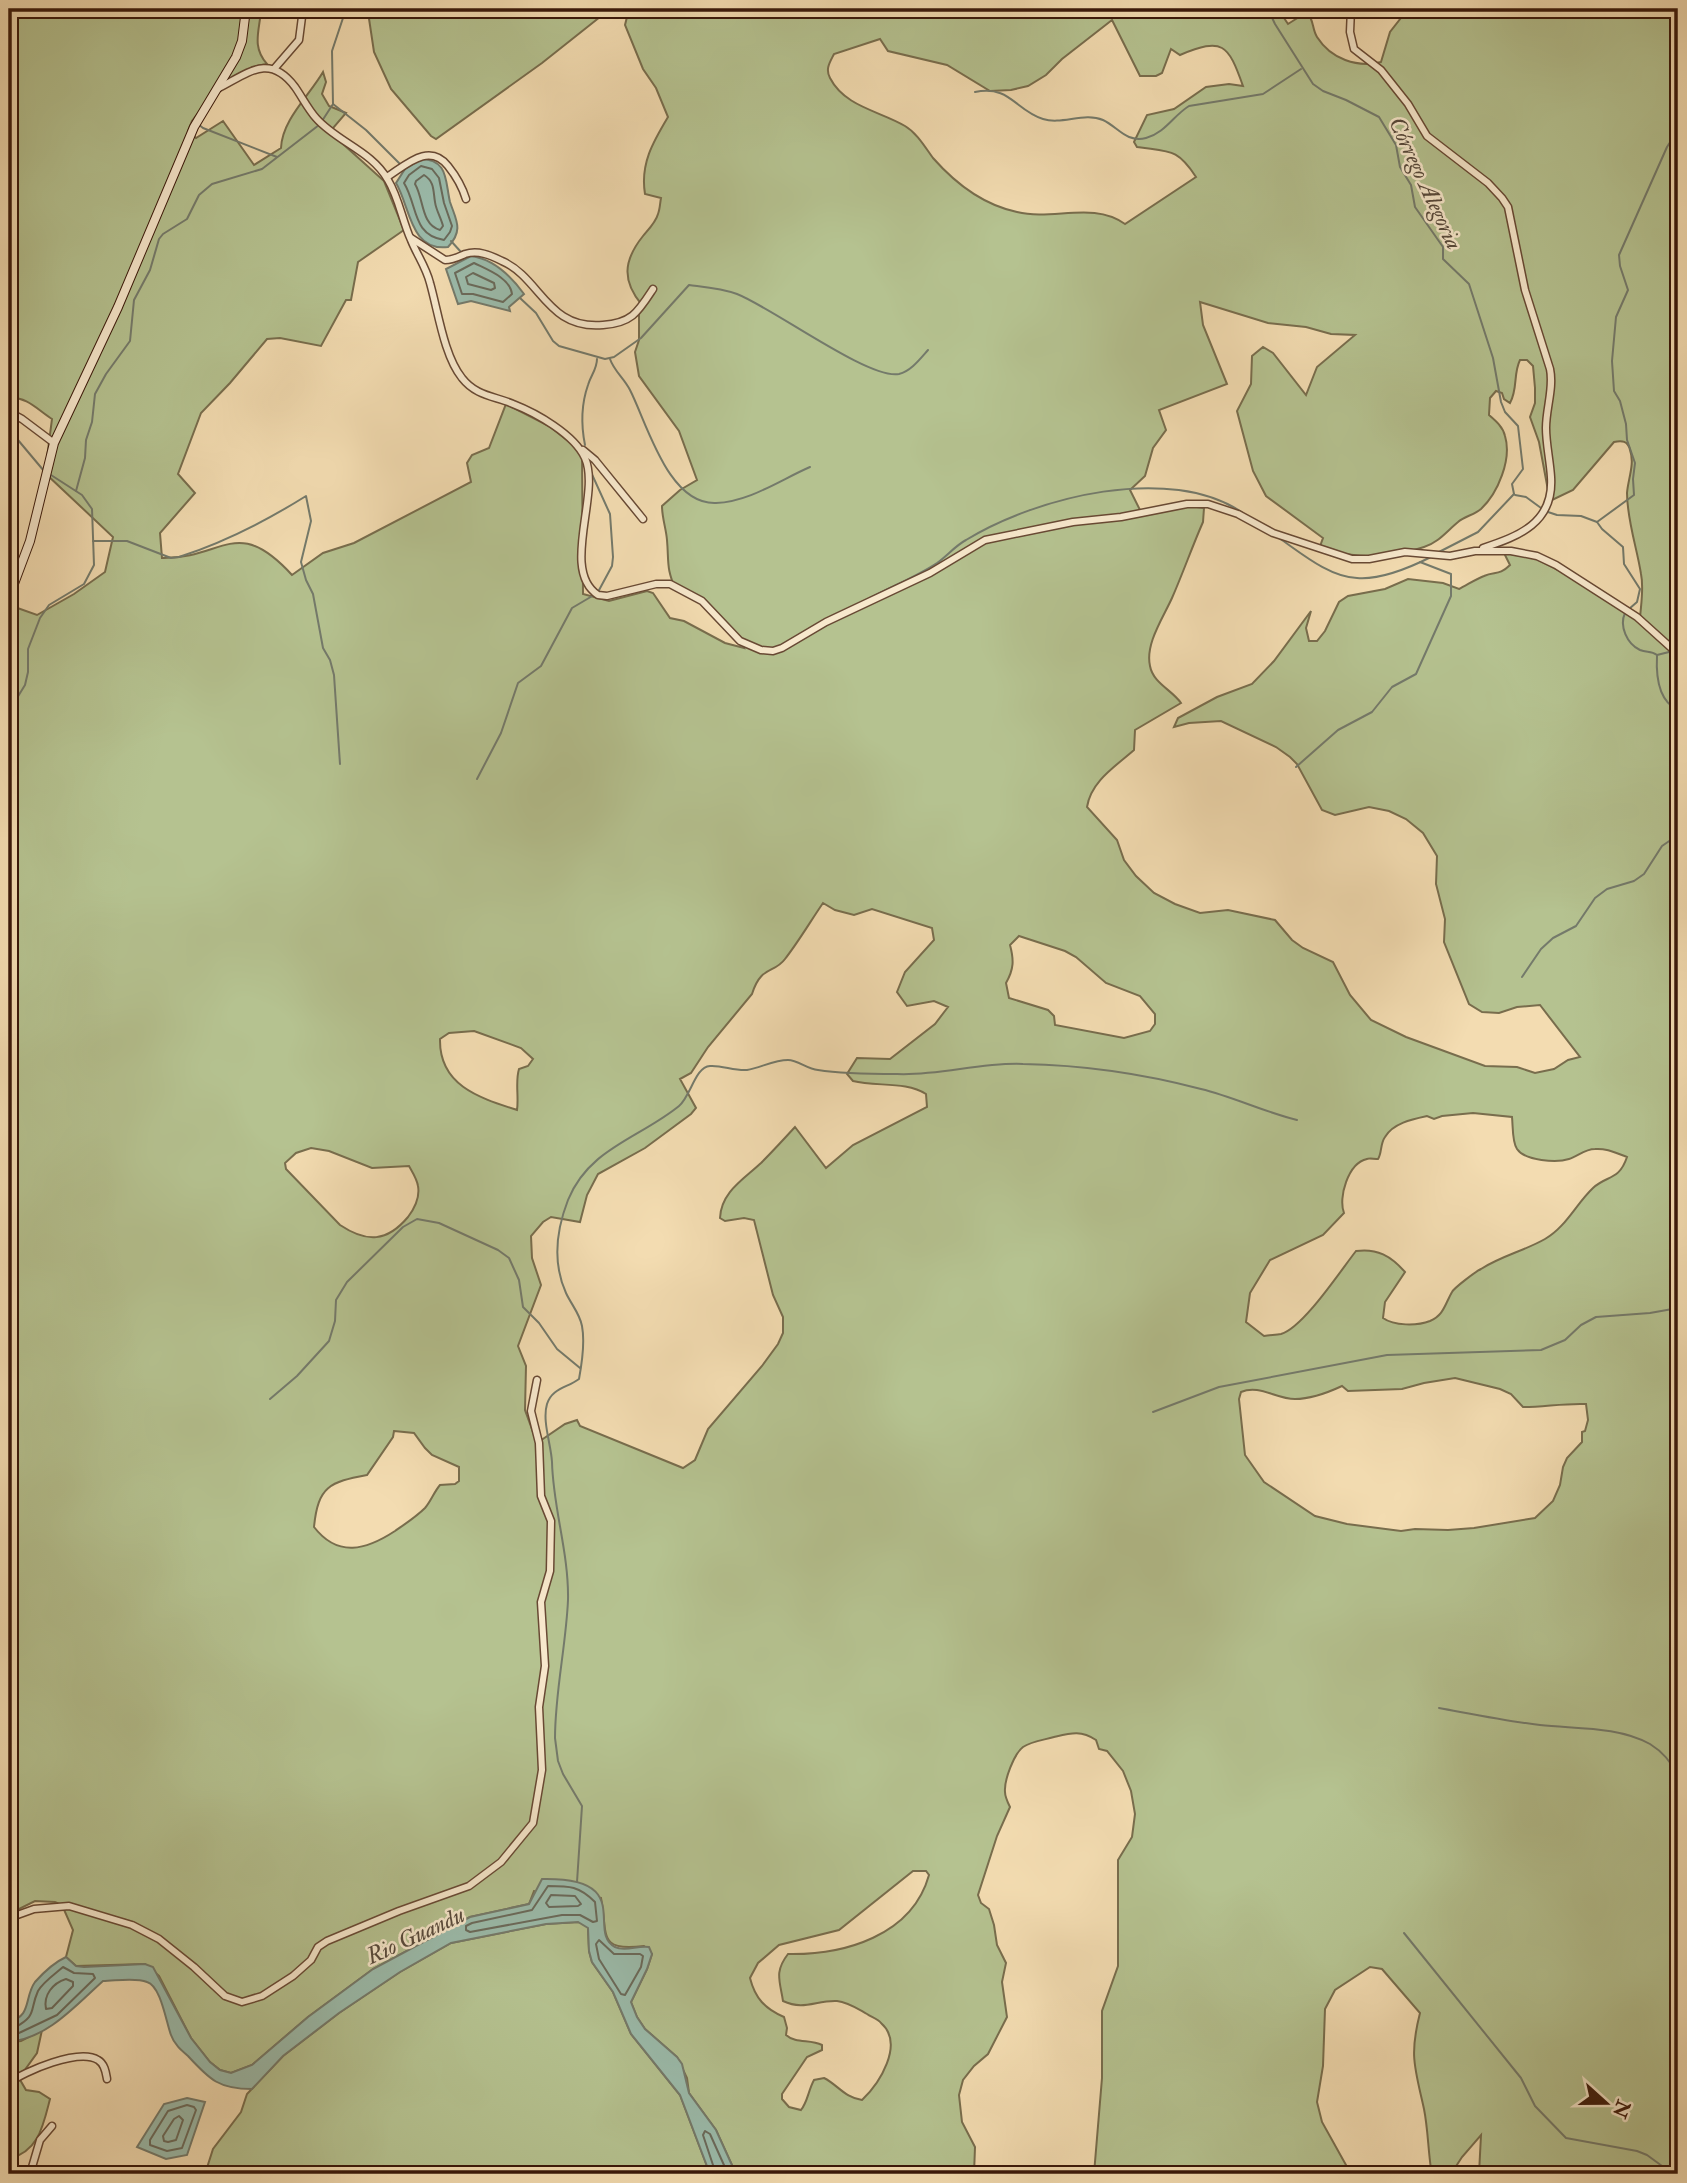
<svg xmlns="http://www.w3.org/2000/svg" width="1687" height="2183" viewBox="0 0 1687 2183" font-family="'IM FELL Double Pica',serif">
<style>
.green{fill:#b5c290;stroke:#786d4d;stroke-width:2;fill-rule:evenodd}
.water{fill:#9bbcac;stroke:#747a6b;stroke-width:2}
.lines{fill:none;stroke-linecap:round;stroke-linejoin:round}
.shore{stroke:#6a6a5b;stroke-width:2}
.stream{stroke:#747a6b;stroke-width:2}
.minor-casing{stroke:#684934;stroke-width:9}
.secondary-casing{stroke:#3a180a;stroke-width:10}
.minor{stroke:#f7e8cc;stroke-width:6}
.secondary{stroke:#f7e8cc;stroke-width:8}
.labels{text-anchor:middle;stroke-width:5;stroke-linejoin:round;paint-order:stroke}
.water-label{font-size:23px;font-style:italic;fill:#57493b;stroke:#f7e8cc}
</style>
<rect width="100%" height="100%" fill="#f3dcb1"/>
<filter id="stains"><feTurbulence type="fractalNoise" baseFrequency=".00286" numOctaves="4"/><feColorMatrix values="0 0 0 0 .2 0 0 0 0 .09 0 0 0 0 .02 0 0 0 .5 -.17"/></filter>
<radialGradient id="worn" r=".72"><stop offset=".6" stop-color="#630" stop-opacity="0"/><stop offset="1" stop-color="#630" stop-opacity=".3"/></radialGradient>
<g class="green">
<path d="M 9,9 L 261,9 C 260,30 251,46 267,64 L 252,67 L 241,78 L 218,87 L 192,121 L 188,131 L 196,138 L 223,121 L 254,165 L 281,148 C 282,120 309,96 323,72 L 326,82 L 322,94 L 329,106 L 346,113 L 333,128 L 333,135 L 384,181 L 404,230 L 358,262 L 351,300 L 346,300 L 321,346 L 280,338 L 267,339 L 230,383 L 201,413 L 178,474 L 195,493 L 160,533 L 162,558 C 224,559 236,514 292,575 L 323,553 L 354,543 L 471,482 L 467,463 L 472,455 L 489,448 L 506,404 L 549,426 L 582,452 L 583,594 L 609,601 L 647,591 L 653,593 L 670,618 L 684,621 L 725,643 L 744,648 C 736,632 696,590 676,591 C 666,567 669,564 667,540 C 666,528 662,518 662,506 L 680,490 L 697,480 L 679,431 L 639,376 L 635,352 L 639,340 L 639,312 L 642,305 C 622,281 623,261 643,236 C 648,230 656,222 658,214 C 660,209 660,203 661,198 L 645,194 C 640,164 653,142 668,117 L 656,88 L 643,69 L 625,25 L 629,9 L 1278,9 L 1288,24 L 1307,12 C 1314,20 1312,29 1317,37 C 1331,59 1357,68 1381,62 L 1390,32 L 1408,9 L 1678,9 L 1678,2174 L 1479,2174 L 1481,2135 L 1462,2157 L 1451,2174 L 1435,2174 L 1431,2169 C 1428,2149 1428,2129 1424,2109 C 1415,2068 1409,2056 1420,2013 L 1382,1969 L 1370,1967 L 1335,1990 L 1325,2009 L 1323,2066 L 1317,2102 L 1322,2122 L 1351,2174 L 1094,2174 L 1102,2078 L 1102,2011 L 1118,1966 L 1118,1860 L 1132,1837 L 1135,1814 L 1131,1791 L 1123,1771 L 1107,1751 L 1099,1749 L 1096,1740 C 1081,1730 1071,1733 1054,1737 C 1044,1740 1032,1741 1023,1747 C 1014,1754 1004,1780 1005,1792 C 1005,1796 1008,1803 1010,1807 L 997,1836 L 978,1895 L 981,1903 L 989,1909 L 994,1925 L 997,1945 L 1006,1963 L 1002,1982 L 1007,2017 L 988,2054 L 974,2066 L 963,2080 L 959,2095 L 962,2122 L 975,2147 L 974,2174 L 736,2174 L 716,2130 L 689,2093 L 687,2078 L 677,2057 L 645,2029 L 637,2017 L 631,2002 L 647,1969 L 652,1954 L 644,1946 C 597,1952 608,1935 601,1898 L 534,1891 L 529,1904 L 470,1917 L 373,1969 L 308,2017 L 252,2065 L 231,2073 L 220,2070 L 210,2062 L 191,2038 L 159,1976 L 145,1964 L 76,1966 L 66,1957 L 73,1930 L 62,1905 L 55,1902 L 35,1901 L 9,1914 L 9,605 L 37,615 L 74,594 L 105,572 L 113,537 L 45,473 L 52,419 C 38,410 26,396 9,398 ZM 1112,20 L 1140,76 L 1156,76 L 1162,73 L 1171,49 L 1180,55 C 1223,37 1228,44 1243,86 L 1229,84 L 1206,87 L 1174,109 L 1147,115 L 1134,142 L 1137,147 C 1170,152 1177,148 1196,177 L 1125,224 C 1093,201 1053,221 1017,212 C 984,205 955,183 933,158 C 925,147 917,133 905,126 C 880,111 845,107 830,78 C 825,69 830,62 834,54 L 880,39 L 888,51 L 947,65 L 990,91 L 1011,90 L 1028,86 L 1046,75 L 1062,59 ZM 1200,302 L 1268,323 L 1306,327 L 1331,334 L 1355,335 L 1317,367 L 1306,395 L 1273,353 L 1263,347 L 1252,356 L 1251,384 L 1237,411 L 1253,471 L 1266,496 L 1323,538 L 1319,549 C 1357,558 1386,560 1424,547 C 1438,543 1447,531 1458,522 C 1465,516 1474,515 1481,509 C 1498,493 1512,459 1505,436 C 1503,427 1496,421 1489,415 L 1490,398 L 1496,391 L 1502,393 L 1504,399 L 1510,403 C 1518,389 1513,374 1520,360 L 1527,360 L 1533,366 L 1535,388 L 1535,403 L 1530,417 L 1539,442 L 1550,501 L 1573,490 L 1614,442 C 1622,440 1628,441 1630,450 C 1635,464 1628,479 1627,493 C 1627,520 1637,548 1641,574 C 1644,588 1641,604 1640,618 L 1566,574 L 1535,558 L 1504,553 L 1510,565 C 1499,576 1495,571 1484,576 C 1476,579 1467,585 1459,589 L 1443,583 L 1408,579 L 1385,589 L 1348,596 L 1339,602 L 1325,631 L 1317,641 L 1309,641 L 1306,628 L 1311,611 L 1274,661 L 1252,684 L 1217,697 L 1178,718 L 1174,727 L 1189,723 L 1221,721 L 1276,747 L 1290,757 L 1297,764 L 1322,810 L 1335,815 L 1369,807 L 1389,811 L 1406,819 L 1423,833 L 1437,856 L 1436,884 L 1445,919 L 1444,942 L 1469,1004 L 1482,1012 L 1499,1013 L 1517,1007 L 1540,1005 L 1580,1057 L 1568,1060 L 1554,1069 L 1535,1073 L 1517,1067 L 1485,1066 L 1406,1037 L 1371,1020 L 1350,995 L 1333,962 L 1303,948 L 1292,940 L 1275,920 L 1228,910 L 1200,913 L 1175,904 L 1154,893 L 1136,876 L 1124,860 L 1117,840 L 1087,807 C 1091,781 1116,766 1134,750 L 1135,730 L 1181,703 C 1172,690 1153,683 1150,666 C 1145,644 1163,618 1172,598 C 1183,573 1192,547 1203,522 L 1204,508 L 1190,506 L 1142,514 L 1130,490 L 1145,476 L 1153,448 L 1166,430 L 1159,410 L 1227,384 L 1203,325 ZM 823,903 L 835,910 L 854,915 L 872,909 L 932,928 L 934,940 L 905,972 L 897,992 L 907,1006 L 934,1001 L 948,1007 L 935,1024 L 890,1059 L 857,1058 L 847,1074 L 853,1081 C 876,1087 906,1081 926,1094 L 927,1107 L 853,1145 L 826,1168 L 795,1127 C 784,1139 773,1151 761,1163 C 744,1179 721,1192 720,1218 L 725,1221 L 744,1218 L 754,1220 L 773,1295 L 783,1317 L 783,1333 L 778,1344 L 762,1366 L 708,1429 L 695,1460 L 683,1468 L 580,1426 L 577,1420 L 565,1424 L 537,1443 L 525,1410 L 526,1366 L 518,1346 L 541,1285 L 532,1258 L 531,1236 L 543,1222 L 551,1217 L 580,1222 L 587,1195 L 598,1174 L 645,1148 L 691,1114 L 696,1108 L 680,1079 L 691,1073 L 708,1047 L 752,994 C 761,965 774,974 785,959 C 799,941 810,922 823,903 ZM 1019,936 L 1065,951 L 1076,957 L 1106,983 L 1140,996 L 1155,1014 L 1155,1024 L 1150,1031 L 1124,1038 L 1055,1025 L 1054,1016 L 1048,1010 L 1009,998 L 1006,983 C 1014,969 1014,960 1010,945 ZM 474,1031 L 521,1048 L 533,1059 L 528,1066 L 519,1069 C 515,1082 519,1096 517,1110 C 480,1098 439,1086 440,1039 L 449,1033 ZM 1473,1113 L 1512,1117 C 1513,1126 1512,1142 1517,1149 C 1525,1161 1557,1163 1569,1159 C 1578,1156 1585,1149 1595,1149 C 1606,1148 1616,1153 1627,1157 C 1619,1181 1607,1175 1593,1188 C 1576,1204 1566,1227 1545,1239 C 1524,1251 1501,1256 1481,1269 C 1475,1272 1454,1288 1452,1292 C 1445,1304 1444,1315 1430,1321 C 1417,1326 1394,1326 1383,1318 L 1385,1302 L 1405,1272 C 1391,1256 1377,1248 1356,1251 C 1341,1270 1303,1328 1281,1334 C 1276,1335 1270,1335 1264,1336 L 1246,1322 L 1250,1293 L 1270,1260 L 1323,1235 L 1344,1213 C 1338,1198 1348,1163 1367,1159 C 1368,1158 1377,1159 1378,1159 C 1382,1153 1380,1144 1385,1137 C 1393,1123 1413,1119 1427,1116 L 1434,1119 L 1442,1116 ZM 311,1148 L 329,1151 L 372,1168 L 409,1166 C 413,1173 417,1179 418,1186 C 420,1197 414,1209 408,1217 C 387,1242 367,1243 340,1225 L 286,1169 L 285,1163 L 296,1153 ZM 1455,1378 L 1500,1389 L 1511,1394 L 1523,1407 C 1544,1407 1564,1403 1586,1404 L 1588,1420 L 1585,1431 L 1582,1432 L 1582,1442 L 1567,1458 L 1563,1467 L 1560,1485 L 1553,1501 L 1535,1518 L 1474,1528 L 1448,1530 L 1415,1529 L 1401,1531 L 1347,1524 L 1315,1516 L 1264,1482 L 1245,1455 L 1239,1399 L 1241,1392 C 1259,1384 1276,1399 1295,1399 C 1312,1399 1327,1393 1342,1386 L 1348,1391 L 1402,1389 L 1424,1383 ZM 394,1431 L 414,1433 L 425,1448 L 432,1455 L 459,1467 L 459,1481 L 455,1484 L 440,1485 C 434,1492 431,1501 425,1508 C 416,1517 405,1524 395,1531 C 366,1550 338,1558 314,1527 C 318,1486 330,1482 367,1475 L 393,1437 ZM 913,1871 L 926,1871 L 929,1875 C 912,1936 844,1955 788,1954 C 774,1972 780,1981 783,2001 C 804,2011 816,2000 837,2001 C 848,2002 858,2009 867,2014 C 871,2017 878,2019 881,2023 C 905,2044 879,2084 862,2100 C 845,2098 838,2085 824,2078 L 814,2080 C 808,2091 808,2101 801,2110 L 789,2107 L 782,2099 L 782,2094 L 807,2057 L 822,2050 L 822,2045 C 810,2039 796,2044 786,2035 L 787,2028 L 784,2017 C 765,2009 755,1998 750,1978 L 758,1963 L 779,1945 L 839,1930 Z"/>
<path d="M 371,9 L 610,9 L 542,63 L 436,139 L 431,136 L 391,89 L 374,52 L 368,12 Z"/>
<path d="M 579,1922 L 588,1927 L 589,1951 L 592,1962 L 613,1992 L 631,2034 L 680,2095 L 710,2174 L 205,2174 L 213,2149 L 241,2112 L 247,2094 L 283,2056 L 339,2013 L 400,1972 L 451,1943 L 546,1924 Z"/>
<path d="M 42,2030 L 37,2053 L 19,2078 L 26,2090 L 39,2092 L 50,2099 C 43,2126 39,2151 9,2159 L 9,2042 L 21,2041 Z"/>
</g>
<g class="water">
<path d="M 418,159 C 449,158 445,181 450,202 C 456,220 464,230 448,247 C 410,252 410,206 396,183 L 405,169 Z"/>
<path d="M 471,256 C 493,259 511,276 524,294 L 509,307 L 510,311 L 471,301 L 458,304 L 446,269 Z"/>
<path d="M 542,1879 C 636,1877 586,1932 615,1947 C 625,1952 638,1945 649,1947 L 652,1954 L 647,1969 L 631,2002 L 637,2017 L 645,2029 L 677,2057 L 682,2064 L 689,2093 L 716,2130 L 736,2174 L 710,2174 L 680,2095 L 631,2034 L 613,1992 L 592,1962 L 589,1951 L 588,1928 L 578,1922 L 546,1924 L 451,1943 L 400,1972 L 339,2013 L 283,2056 L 252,2089 C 219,2089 210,2080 188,2056 C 181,2050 174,2044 171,2035 C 166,2022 161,1986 147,1982 C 135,1977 115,1981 103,1981 C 75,2006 48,2038 9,2042 L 9,2021 C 32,2017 24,1997 35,1982 C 43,1973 55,1962 66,1957 L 76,1966 L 84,1967 L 145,1964 L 153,1967 L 191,2038 L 210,2062 L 220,2070 L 231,2073 L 252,2065 L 308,2017 L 373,1969 L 470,1917 L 529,1904 Z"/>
<path d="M 187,2098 L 205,2102 L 187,2155 L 166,2159 L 137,2147 L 164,2104 Z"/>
</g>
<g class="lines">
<g class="shore">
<path d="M 421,166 L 432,169 L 439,178 L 444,203 L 452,226 L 450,232 L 444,240 C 412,235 418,206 404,183 L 409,175 Z"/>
<path d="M 424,175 C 435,182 433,191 435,202 C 436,210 441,218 443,226 L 440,230 C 421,225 424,199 415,184 L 416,181 Z"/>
<path d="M 474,263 C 488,270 510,278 512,294 L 503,302 L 473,294 L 462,294 L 455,273 Z"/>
<path d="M 473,273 L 494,283 L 495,288 L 491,290 L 468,284 L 466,277 Z"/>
<path d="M 548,1886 C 570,1886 579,1886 595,1902 L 597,1921 L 593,1922 L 580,1915 L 562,1915 L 470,1932 L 466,1930 L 466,1926 L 472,1923 L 532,1910 Z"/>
<path d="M 551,1895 L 575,1896 L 581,1904 L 578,1906 L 549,1907 L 546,1903 Z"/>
<path d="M 599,1940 L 614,1954 L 640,1954 L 643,1956 L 641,1967 L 625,1995 L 621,1994 L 599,1959 L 596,1944 Z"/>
<path d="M 63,1967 L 74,1973 L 93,1974 L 95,1978 L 57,2015 L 19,2033 L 15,2033 L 14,2028 C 38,2015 29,2011 38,1991 C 43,1982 55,1974 63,1967 Z"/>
<path d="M 66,1979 L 73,1982 L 73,1986 L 52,2008 L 46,2009 C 43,1995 53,1983 66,1979 Z"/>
<path d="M 187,2105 L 194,2107 L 196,2110 L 182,2148 L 167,2151 L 150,2145 L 150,2140 L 168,2111 Z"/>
<path d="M 179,2116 L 183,2120 L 176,2140 L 168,2142 L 164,2141 L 163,2136 L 174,2119 Z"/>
<path d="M 716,2174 L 703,2135 L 705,2131 L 710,2134 L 728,2174"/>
</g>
<g class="stream">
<path d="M 1268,9 L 1275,24 L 1313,84 L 1323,91 L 1346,100 L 1379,117 L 1396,145 L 1400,167 L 1411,185 L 1415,207 L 1443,247 L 1443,259 L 1469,284 L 1493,358 L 1501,402 L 1505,412 L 1518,426 L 1523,469 L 1512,484 L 1514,494"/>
<path d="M 344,17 L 353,9"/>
<path d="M 975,92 C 1010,85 1015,110 1043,119 C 1062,125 1084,112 1103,120 C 1118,127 1126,143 1146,138 C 1165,133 1174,115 1189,106 L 1263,94 L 1301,69"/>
<path d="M 333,104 L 366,130 L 402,166"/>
<path d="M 322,121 L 333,104 L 332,51 L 343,18 L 342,9"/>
<path d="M 198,124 L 203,128 L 277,157"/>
<path d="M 451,241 L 461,252"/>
<path d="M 520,298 L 536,313 L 553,341 L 559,346 L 605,359 L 614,357 L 641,338 L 689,285 C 705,287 721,288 737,294 C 773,308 869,380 899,374 C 911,371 920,359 928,350"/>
<path d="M 610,359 C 614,371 624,378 630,390 C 647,423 668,505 716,503 C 749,502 780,480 810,467"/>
<path d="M 9,434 L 18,440 L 44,471"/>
<path d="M 585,445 C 581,425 581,405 588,385 C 591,375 597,369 597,359"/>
<path d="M 590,470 L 610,514 L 613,557 L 612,566 L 598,592"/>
<path d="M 76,491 L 85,458 L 86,440 L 92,422 L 95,394 L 106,374 L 130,341 L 134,300 L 150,270 L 159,239 L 163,234 L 187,219 L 199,195 L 212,184 L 262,169 L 319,125"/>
<path d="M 1515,495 L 1526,497 L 1541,508"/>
<path d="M 1545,511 L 1557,515 L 1581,516 L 1597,522 L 1602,529 L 1623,547 L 1624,564 L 1640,589 L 1637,602 L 1629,609"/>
<path d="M 1597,522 L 1634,495 L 1633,479 L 1635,463 L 1627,440 L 1626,424 L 1620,401 L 1614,391 L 1612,361 L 1616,317 L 1628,290 L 1620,266 L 1619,255 L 1667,147 L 1678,130"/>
<path d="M 1279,538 C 1301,553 1329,577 1357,578 C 1380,580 1411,567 1431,557"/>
<path d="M 93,541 L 127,541 L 171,558 L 179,557 C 225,542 266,521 306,496 L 311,521 L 301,562 L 306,580 L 313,594 L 323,648 L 330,660 L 334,675 L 340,764"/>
<path d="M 1439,552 L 1478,532 L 1514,494"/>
<path d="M 870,598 C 892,586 916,577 937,563 C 947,556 955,546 966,540 C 1036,497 1170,463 1243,513"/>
<path d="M 1625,613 C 1619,626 1627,644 1640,650 C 1647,653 1651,650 1657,655 L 1673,651"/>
<path d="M 1678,615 L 1675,623 L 1678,628"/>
<path d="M 1657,656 C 1656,675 1658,701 1678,710"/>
<path d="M 9,711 L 25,685 L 28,672 L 28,649 L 40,618 L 49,605 L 84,584 L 94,565 L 92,509 L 82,495 L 51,475"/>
<path d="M 1296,767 L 1338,730 L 1372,712 L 1392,687 L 1416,674 L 1451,596 L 1451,574 L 1420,562"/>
<path d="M 477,779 L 501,733 L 518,683 L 541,666 L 572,608 L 594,595"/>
<path d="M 1522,977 L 1541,949 L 1553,938 L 1576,926 L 1595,898 L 1607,889 L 1634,881 L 1644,874 L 1662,846 L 1678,835"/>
<path d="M 270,1399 L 297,1376 L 329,1341 L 335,1321 L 336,1300 L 347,1282 L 403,1227 L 417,1219 L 439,1223 L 498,1250 L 509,1258 L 519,1280 L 523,1307 L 539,1323 L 557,1349 L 580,1368"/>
<path d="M 1153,1412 L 1219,1387 L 1387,1355 L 1541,1350 L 1565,1340 L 1581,1325 L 1596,1317 L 1650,1313 L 1678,1308"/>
<path d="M 1439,1708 C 1472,1714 1506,1721 1540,1725 C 1575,1729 1618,1726 1650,1744 C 1663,1752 1672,1763 1678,1776"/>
<path d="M 577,1882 L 582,1806 L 563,1774 L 558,1761 L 555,1738 C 555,1692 566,1646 568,1600 C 569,1553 553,1508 552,1462 C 551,1444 542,1421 547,1404 C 552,1388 567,1388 579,1379 C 582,1363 585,1342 582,1326 C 580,1314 571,1304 566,1293 C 552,1262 556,1231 568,1200 C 589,1148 640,1138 679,1106 C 691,1096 695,1067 710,1066 C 722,1065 734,1071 747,1070 C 760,1068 774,1060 788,1060 C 798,1060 807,1069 818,1070 C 843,1074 871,1074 897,1074 C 939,1076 981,1062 1023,1064 C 1082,1065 1144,1074 1201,1089 C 1234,1097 1264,1112 1297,1120"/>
<path d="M 1404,1933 L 1521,2078 L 1535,2106 L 1566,2138 L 1637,2151 L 1647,2155 L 1673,2174"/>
</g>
<defs>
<g id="minor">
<path d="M 1351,9 L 1350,32 L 1354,49 L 1381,70 L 1408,104 L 1427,136 L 1488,183 L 1502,198 L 1508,207 L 1525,290 L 1550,369 C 1554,388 1546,408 1546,428 C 1546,444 1550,460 1551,477 C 1554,523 1519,536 1483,548"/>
<path d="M 274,69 L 299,40 L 303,9"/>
<path d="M 217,89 C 247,74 269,52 295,87 C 302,97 308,109 316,118 C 337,142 372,151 388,180 C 399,198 402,220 411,240 C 417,255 426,267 430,283 C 438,311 444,356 462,378 C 476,396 494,396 513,404 C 536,413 574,434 585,458 C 601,494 560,570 598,595 L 607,596 L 656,584 L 670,584 L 702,601 L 740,641 L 761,650 L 773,651 L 782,648 L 826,622 L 930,573 L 985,540 L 1073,522 L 1121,517 L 1187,504 L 1208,504 L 1238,514 L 1273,533 L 1352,559 L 1369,559 L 1405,552 L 1450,556 L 1475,551 L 1511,551 L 1537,556 L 1556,565 L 1637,617 L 1678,654"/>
<path d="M 387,177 C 406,165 429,142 448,166 C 456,176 462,186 466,199"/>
<path d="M 411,238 L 445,260 C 453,260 458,257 465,254 C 478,250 490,255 502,261 C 541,278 547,330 603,325 C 632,323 638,312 653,289"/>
<path d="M 9,412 L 22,419 L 54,443"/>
<path d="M 583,450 L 595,460 L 643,519"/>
<path d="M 9,1918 L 34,1909 L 69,1906 L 132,1925 L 159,1939 L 194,1967 L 225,1996 L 242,2002 L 262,1996 L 293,1976 L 311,1960 L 318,1947 L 327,1941 L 399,1911 L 469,1886 L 501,1862 L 533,1823 L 542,1770 L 539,1707 L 545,1666 L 541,1602 L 550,1571 L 551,1521 L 541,1496 L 539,1443 L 531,1411 L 537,1380"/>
<path d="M 9,2083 C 25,2071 79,2048 98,2060 C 105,2064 106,2073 107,2079"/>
<path d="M 30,2174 L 40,2140 L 52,2126"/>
</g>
<path id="secondary" d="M 9,597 L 30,541 L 54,443 L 118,307 L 194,127 L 236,57 L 242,41 L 246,9"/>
</defs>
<use href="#minor" class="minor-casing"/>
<use href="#secondary" class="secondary-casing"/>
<use href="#minor" class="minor"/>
<use href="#secondary" class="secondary"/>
</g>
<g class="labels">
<g class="water-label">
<text transform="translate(1426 183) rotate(65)" y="8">Córrego Alegoria</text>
<text transform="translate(415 1935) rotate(-25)" y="8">Rio Guandu</text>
</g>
</g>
<rect width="1687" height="2183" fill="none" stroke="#f3dcb1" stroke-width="35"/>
<rect x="10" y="10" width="1666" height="2162" fill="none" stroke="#3a180a" stroke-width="3.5"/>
<rect x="18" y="18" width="1652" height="2148" fill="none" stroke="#3a180a" stroke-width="2"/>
<g transform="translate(1606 2103) rotate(111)" stroke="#f7e8cc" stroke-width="5" paint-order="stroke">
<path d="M0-5L12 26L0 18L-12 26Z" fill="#3a180a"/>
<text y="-10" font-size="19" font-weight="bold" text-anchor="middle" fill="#3a180a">N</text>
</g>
<rect width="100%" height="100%" filter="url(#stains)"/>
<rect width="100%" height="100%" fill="url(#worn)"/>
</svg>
